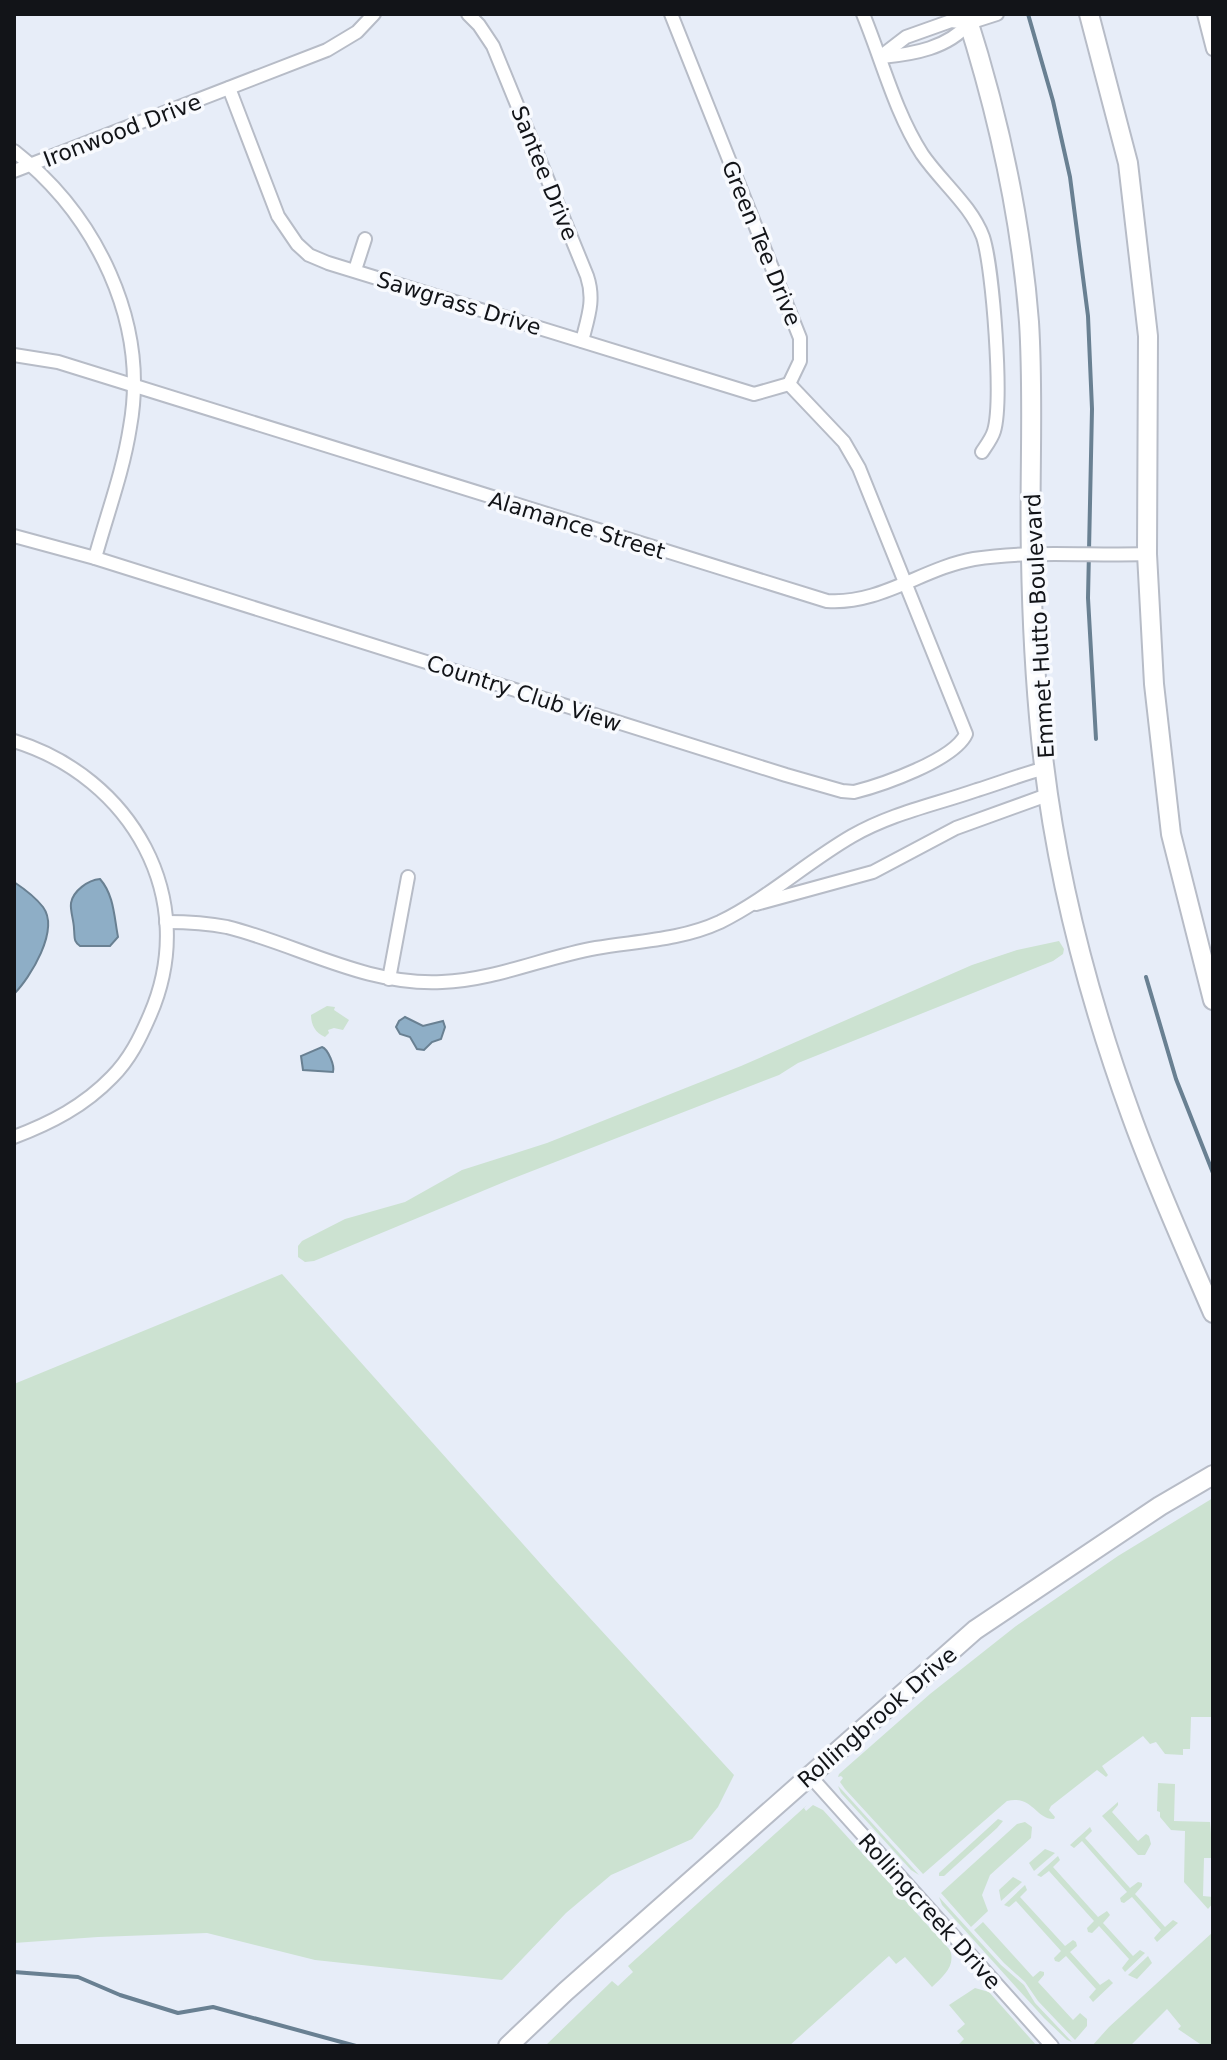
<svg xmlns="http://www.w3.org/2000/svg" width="1227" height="2060" viewBox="0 0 1227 2060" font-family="'DejaVu Sans',sans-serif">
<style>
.green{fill:#cce2d1}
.water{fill:#8eaec6;stroke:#698092;stroke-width:2}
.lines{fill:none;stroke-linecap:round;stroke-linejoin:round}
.stream{stroke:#698092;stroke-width:4}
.street-casing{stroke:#b7bcc7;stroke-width:16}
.secondary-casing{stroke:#b7bcc7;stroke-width:22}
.street{stroke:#fff;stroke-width:12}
.secondary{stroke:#fff;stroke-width:18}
.labels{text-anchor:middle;stroke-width:7;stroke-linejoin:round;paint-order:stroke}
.street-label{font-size:22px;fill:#121418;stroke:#f8fafe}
</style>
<rect width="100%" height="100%" fill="#e7edf8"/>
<g class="green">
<path d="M 1059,941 L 1064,949 L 1063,954 L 1053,961 L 798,1063 L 779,1075 L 509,1180 L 314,1261 L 305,1262 L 298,1257 L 298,1246 L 302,1241 L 345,1219 L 405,1202 L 462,1170 L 547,1143 L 741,1066 L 972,965 L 1017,950 Z"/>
<path d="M 327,1006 L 335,1007 L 334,1010 L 349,1020 L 343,1030 L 334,1028 L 328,1030 L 329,1033 L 325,1037 C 315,1033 311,1024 311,1015 Z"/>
<path d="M 282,1274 L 555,1580 L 734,1775 L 718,1807 L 692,1839 L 611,1875 L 566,1913 L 502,1980 L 315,1960 L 207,1933 L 98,1937 L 14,1943 L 14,1384 Z"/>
<path d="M 1213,1498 L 1213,1717 L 1191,1717 L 1190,1749 L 1183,1749 L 1183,1755 L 1165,1754 L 1156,1742 L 1150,1744 L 1143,1736 L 1102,1766 L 1108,1775 L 1106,1777 L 1097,1770 L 1051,1806 L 1049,1810 L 1055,1817 L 1054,1819 C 1036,1820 1033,1795 1007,1801 L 923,1874 L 845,1789 L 840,1782 L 843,1778 L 841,1776 L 838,1777 L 839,1774 L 930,1694 L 1016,1626 L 1118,1556 Z"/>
<path d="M 1158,1783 L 1175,1784 L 1174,1821 L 1210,1822 L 1213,1858 L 1204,1858 L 1203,1896 L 1213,1897 L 1213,1903 L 1208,1909 L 1184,1882 L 1185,1831 L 1171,1830 L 1160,1817 L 1160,1812 L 1157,1811 Z"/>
<path d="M 838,1786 L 843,1791 L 919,1875 L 911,1870 L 841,1793 Z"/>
<path d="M 1118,1802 L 1118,1805 L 1112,1812 L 1138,1841 L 1146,1834 L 1149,1836 L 1151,1844 L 1145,1855 L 1138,1855 L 1102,1816 Z"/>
<path d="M 807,1805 L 804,1808 L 806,1811 L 813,1805 L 823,1810 L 950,1950 C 956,1966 943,1976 932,1987 L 905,1957 L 896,1964 L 889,1956 L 789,2046 L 545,2046 L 612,1981 L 618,1986 L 633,1972 L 628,1966 Z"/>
<path d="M 998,1819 L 1003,1821 L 997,1828 L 944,1876 L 939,1876 L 939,1873 Z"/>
<path d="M 1025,1822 L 1032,1827 L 1031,1838 L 990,1875 L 982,1895 L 988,1911 L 971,1927 L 941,1893 L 1017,1824 Z"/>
<path d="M 1090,1827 L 1092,1831 L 1085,1838 L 1130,1888 L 1138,1882 L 1142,1883 L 1142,1886 L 1135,1894 L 1165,1927 L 1173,1920 L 1178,1923 L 1157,1942 L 1154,1938 L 1161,1930 L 1132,1897 L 1124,1903 L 1121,1902 L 1120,1898 L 1127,1892 L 1082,1841 L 1074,1848 L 1070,1845 Z"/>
<path d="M 1045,1849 L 1055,1853 L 1034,1871 L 1029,1863 Z"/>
<path d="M 1058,1856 L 1060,1860 L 1053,1867 L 1098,1917 L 1107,1911 L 1110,1915 L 1103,1923 L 1133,1956 L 1140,1950 L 1145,1953 L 1125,1972 L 1122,1968 L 1129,1959 L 1099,1926 L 1092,1933 L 1088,1932 L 1087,1928 L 1094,1921 L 1049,1871 L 1041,1877 L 1037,1875 Z"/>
<path d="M 1013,1877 L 1022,1882 L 1001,1901 L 999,1890 Z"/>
<path d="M 1025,1885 L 1027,1890 L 1020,1897 L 1065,1946 L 1073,1940 L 1076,1942 L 1077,1946 L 1070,1952 L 1100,1985 L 1109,1979 L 1113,1983 L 1093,2002 L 1089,1997 L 1096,1989 L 1066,1956 L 1059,1962 L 1055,1961 L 1054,1958 L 1061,1951 L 1016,1901 L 1009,1907 L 1004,1905 Z"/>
<path d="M 939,1897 L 1001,1965 L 1024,1985 L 1035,2003 L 1072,2042 L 1067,2040 L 1044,2018 L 942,1905 Z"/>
<path d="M 983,1922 L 1033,1977 L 1040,1971 L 1044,1972 L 1044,1975 L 1038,1982 L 1073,2020 L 1080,2013 L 1087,2019 L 1087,2026 L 1075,2040 L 1038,2001 L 1025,1982 L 1004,1963 L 974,1930 Z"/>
<path d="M 1213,1932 L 1213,2046 L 1203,2046 L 1178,2029 L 1181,2026 L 1167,2009 L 1130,2046 L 1092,2046 L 1109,2027 Z"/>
<path d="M 1148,1956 L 1152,1963 L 1137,1979 L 1128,1975 Z"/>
<path d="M 975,1988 L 989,1992 L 1037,2046 L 957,2046 L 964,2039 L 957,2031 L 965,2024 L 949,2005 Z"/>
</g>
<g class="water">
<path d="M 100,879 C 114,895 114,916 118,937 L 110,946 L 80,946 C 73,941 75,938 74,929 C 74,921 70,911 71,903 C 73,891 88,880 100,879 Z"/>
<path d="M 14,882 C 23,888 36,898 43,907 C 60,930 30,978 14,994 Z"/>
<path d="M 405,1017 L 423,1026 L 443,1021 L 445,1027 L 441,1039 L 432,1042 L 424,1050 L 417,1049 L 410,1037 L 400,1034 L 396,1027 L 399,1021 Z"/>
<path d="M 322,1047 C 328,1049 335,1066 333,1072 L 303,1070 L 301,1056 Z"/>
</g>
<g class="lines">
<g class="stream">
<path d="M 1028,14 L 1053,101 L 1070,177 L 1088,316 L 1092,409 L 1088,598 L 1096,739"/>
<path d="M 1146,977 L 1176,1079 L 1213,1173"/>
<path d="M 14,1972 L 78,1977 L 120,1995 L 178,2013 L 213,2007 L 356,2046"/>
</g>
<defs>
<g id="street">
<path d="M 468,14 L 479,25 L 493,46 L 587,276 C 595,300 588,317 582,341"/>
<path d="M 671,14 L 800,338 L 800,361 L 789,384"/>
<path d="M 863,14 C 882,60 895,112 922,154 C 941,182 971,205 983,237 C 993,268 1003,401 994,431 C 992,438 986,446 982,452"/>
<path d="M 1204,14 L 1213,49"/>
<path d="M 880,57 L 906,37 L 951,21 L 969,23 L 997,14"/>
<path d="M 882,57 C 914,54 948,48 969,23"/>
<path d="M 229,88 L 278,216 L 297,244 L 309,255 L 328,263 L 754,394 L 789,384"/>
<path d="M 14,151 C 96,215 149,322 130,427 C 123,472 107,514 95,558"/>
<path d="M 14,171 L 327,50 L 357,32 L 374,14"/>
<path d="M 355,270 L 365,239"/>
<path d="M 14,355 L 58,362 L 827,601 C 880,605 923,568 974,559 C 1031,550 1090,556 1147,554"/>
<path d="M 14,536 L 95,558 L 786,775 L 842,791 L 854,792 C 882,785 954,760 966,734 L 859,468 L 844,442 L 789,384"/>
<path d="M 14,741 C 131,777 201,898 150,1015 C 140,1038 130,1059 112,1077 C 84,1106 51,1123 14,1137"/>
<path d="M 756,904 L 873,872 L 956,828 L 1050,794"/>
<path d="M 166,922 C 187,922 207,923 227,927 C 299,945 366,986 442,982 C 495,980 545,957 596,948 C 638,941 681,940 720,922 C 767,899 807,862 852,836 C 892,813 934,805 977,790 C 1000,783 1022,774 1046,768"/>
<path d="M 389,979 L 408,877"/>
<path d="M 810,1776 L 1052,2046"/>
</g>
<g id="secondary">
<path d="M 966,14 C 998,114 1021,218 1029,322 C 1034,400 1029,479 1031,557 C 1032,617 1035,678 1041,738 C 1054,866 1087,994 1131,1115 C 1155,1182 1185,1248 1213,1313"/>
<path d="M 1089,14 L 1128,163 L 1148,336 L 1147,554 L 1154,684 L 1171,834 L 1213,1000"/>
<path d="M 508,2046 L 565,1992 L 975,1630 L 1160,1506 L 1213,1475"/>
</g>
</defs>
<use href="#street" class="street-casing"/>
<use href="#secondary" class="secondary-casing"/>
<use href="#street" class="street"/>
<use href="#secondary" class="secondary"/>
</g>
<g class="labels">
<g class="street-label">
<text transform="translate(122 130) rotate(-21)" y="8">Ironwood Drive</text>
<text transform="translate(545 173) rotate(68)" y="8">Santee Drive</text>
<text transform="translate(762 243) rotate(68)" y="8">Green Tee Drive</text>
<text transform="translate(459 303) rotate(17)" y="8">Sawgrass Drive</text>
<text transform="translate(577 525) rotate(17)" y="8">Alamance Street</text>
<text transform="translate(1039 626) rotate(-93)" y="8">Emmet Hutto Boulevard</text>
<text transform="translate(524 693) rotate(18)" y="8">Country Club View</text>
<text transform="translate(877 1717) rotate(-41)" y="8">Rollingbrook Drive</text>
<text transform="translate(930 1911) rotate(48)" y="8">Rollingcreek Drive</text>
</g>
</g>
<rect width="1227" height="2060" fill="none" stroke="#121418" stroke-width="32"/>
</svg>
